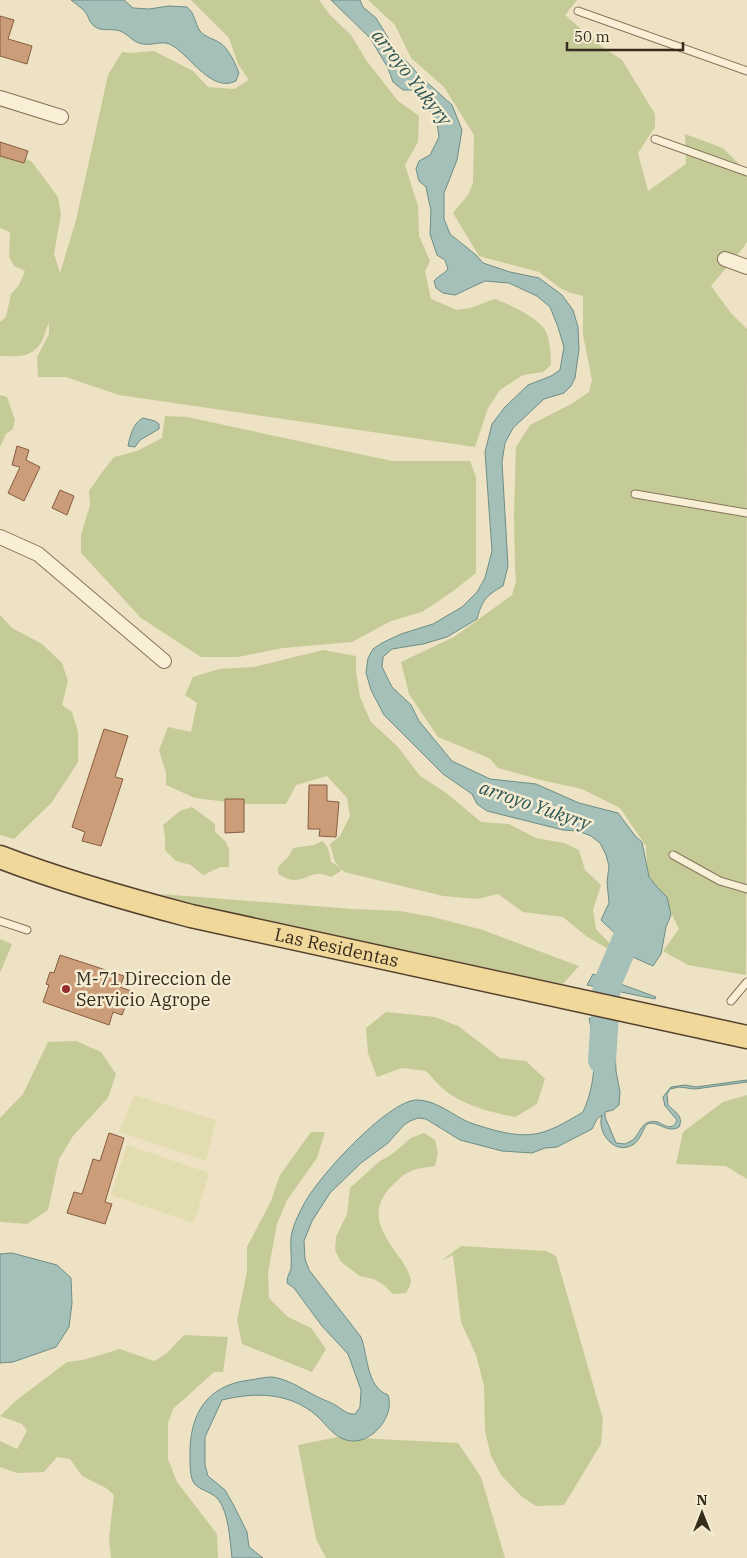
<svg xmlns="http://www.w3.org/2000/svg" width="747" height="1558" viewBox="0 0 747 1558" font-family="'IBM Plex Serif',serif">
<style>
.farmland{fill:#e3dcb0}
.green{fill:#c4cb97}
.water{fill:#a5c0b9;stroke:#6c8e87}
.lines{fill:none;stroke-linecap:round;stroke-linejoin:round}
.river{stroke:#a5c0b9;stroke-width:28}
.building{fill:#cb9d79;stroke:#865d40}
.lane-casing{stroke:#87735a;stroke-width:9}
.street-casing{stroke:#87735a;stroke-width:16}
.primary-casing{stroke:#55412e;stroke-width:25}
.lane{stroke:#f8efd6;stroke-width:7}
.street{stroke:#f8efd6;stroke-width:14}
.primary{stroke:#f0d89b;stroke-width:22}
.poi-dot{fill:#962c2b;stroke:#f5ecd2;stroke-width:2}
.labels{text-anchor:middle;stroke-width:5;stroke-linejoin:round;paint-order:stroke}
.street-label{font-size:18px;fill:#372b1e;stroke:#f5ecd2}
.poi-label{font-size:18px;fill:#372b1e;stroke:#f5ecd2;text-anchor:start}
.water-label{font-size:19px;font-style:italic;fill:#2d5755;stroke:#f5ecd2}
</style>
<rect width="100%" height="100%" fill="#ede2c3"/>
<g class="farmland">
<path d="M 134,1095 L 216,1120 L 206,1161 L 119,1132 Z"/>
<path d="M 127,1145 L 209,1173 L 194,1223 L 111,1195 Z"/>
</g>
<g class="green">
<path d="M 191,0 L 319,0 L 330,15 L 351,35 L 366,60 L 398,101 L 419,116 L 418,142 L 405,165 L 418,206 L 419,236 L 430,261 L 425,272 L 431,299 L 457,310 L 470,308 L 495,299 C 510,305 531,314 543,327 C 550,335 551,355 551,365 L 543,372 L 523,375 L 500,390 L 488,408 L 475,447 L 119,395 L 66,377 L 38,377 L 37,357 L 49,334 L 49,322 C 46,328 45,335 42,341 C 31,359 18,356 0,356 L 0,322 L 6,317 L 11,294 L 19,285 L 25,271 L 14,266 L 9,257 L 10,232 L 0,228 L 0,151 L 22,156 L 32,162 L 58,197 L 61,214 L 54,254 L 60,273 L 76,220 L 108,75 L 122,52 L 130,53 L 154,51 L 193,71 L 208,87 L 234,89 L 249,80 L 238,64 L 229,38 Z"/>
<path d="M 368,0 L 577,0 L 565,15 L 601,46 L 622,60 L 655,114 L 655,127 L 638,153 L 648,191 L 686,164 L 685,134 L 723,148 L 747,172 L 747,242 L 743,248 L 711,286 L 731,313 L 747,329 L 746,975 L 688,965 L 663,951 L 679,929 L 663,896 L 648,886 L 646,846 L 620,808 L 582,789 L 541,780 L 498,768 L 489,758 L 438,737 L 409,694 L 401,662 L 454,637 L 512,595 L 516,581 L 515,568 L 514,514 L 516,447 L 530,425 L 573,403 L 589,392 L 592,380 L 583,335 L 583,296 L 571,293 L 560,288 L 539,272 L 479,256 L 453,213 L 468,195 L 473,183 L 474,135 L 444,87 L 411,58 L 395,25 Z"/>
<path d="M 0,395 L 7,397 L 15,420 L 13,429 L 6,434 L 0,447 Z"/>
<path d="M 165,416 L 187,417 L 392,461 L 470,461 L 476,477 L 476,573 L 452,592 L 422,612 L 391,621 L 352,642 L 283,648 L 238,657 L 201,657 L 141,618 L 81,553 L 81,535 L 90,505 L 89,491 L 103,471 L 114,457 L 137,451 L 162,438 Z"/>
<path d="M 0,615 L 12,628 L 42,644 L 62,663 L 68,681 L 62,705 L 72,712 L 78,732 L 78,762 L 52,802 L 14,839 L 0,835 Z"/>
<path d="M 323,650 L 356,656 L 356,671 L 360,697 L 371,722 L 398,747 L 420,776 L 445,792 L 481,822 L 509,824 L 536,838 L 564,843 L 579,850 L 585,870 L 601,885 L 593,910 L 596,929 L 612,946 L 608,949 L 586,936 L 563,917 L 523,912 L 498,894 L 477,899 L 443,896 L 344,872 L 342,869 L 341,871 L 331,877 C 312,868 310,880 293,880 C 288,880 283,876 278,874 L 278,867 L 289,856 L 293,848 L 314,845 L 322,841 C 329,846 330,854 331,862 L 340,867 L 335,862 L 330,844 L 340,836 L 350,816 L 347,798 L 327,776 L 296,785 L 286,804 L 244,804 L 195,798 L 166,785 L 166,773 L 159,750 L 168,727 L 191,732 L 197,703 L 185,695 L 193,677 L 219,669 L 254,667 Z"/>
<path d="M 192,807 L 215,824 L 215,832 L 226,842 L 229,849 L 229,867 L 221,867 L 203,875 L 191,865 L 176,861 L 165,850 L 165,836 L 163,825 L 180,811 Z"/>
<path d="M 160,894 L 352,909 L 400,911 L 433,917 L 483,930 L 579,966 L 563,984 L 335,936 L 180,901 Z"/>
<path d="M 0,939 L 12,944 L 0,973 Z"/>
<path d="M 386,1012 L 435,1017 L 458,1026 L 500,1058 L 526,1061 L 545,1079 L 537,1104 L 515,1117 C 490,1112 461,1105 442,1088 C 436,1082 431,1076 426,1071 L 402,1068 L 377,1077 L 368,1053 L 366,1028 Z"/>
<path d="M 76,1041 L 101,1052 L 116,1074 L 108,1098 L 73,1136 L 59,1159 L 48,1210 L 27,1224 L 2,1222 L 0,1221 L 0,1118 L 23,1094 L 48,1042 Z"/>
<path d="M 747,1095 L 747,1179 L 726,1166 L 676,1164 L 683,1132 L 723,1102 Z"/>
<path d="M 311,1132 L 325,1132 L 317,1158 L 287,1200 L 277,1224 L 268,1273 L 269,1298 L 288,1317 L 311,1328 L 326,1349 L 312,1372 L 242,1344 L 237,1320 L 247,1272 L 247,1247 L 271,1201 L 280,1175 Z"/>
<path d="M 424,1133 L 435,1140 L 438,1153 L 435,1166 C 409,1170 407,1170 389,1189 C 366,1216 386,1238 402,1261 C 406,1267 411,1276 411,1282 C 410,1286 408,1290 406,1293 L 393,1294 L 384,1285 L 373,1279 L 360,1276 L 341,1262 L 335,1250 L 336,1237 L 347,1214 L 350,1188 L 380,1161 L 391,1155 L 411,1138 Z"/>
<path d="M 461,1246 L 546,1251 L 556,1256 L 603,1419 L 601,1444 L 564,1505 L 536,1506 L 521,1496 L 501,1475 L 491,1456 L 485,1431 L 484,1386 L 476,1355 L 461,1322 L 453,1255 L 441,1261 Z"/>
<path d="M 184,1335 L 228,1337 L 223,1372 L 214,1372 L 173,1409 L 168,1423 L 168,1459 L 177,1482 L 217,1534 L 218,1558 L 111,1558 L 109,1539 L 114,1495 L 106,1488 L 82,1476 L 70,1459 L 57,1457 L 44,1472 L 17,1473 L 0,1467 L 0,1441 L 17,1449 L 27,1431 L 22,1424 L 0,1416 L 18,1399 L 67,1362 L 83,1360 L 120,1349 L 154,1361 L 166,1354 Z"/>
<path d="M 338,1437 L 458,1443 L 481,1477 L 505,1558 L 326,1558 L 316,1539 L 298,1445 Z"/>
</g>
<g class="water">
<path d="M 71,0 L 124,0 L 133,8 L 149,9 L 169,6 L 187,7 C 196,15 194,22 200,31 C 206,38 213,38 220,43 C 229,49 235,63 239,73 L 236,81 C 212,93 191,57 173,46 C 163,39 154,46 143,44 C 133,43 129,34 120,31 C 111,28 101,32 94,26 C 89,22 89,18 86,13 C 82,8 76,4 71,0 Z"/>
<path d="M 331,0 L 360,0 L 363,7 L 376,18 L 395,49 L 421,77 L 452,105 L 462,130 L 457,160 L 444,193 L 444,219 L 450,234 L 476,255 L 483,263 L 510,272 L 539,278 L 562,295 L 573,310 L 578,327 L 579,349 L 575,378 L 571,386 L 564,393 L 544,399 L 513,428 L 505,443 L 502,462 L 508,566 L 503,586 C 487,595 482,600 477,619 L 447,637 L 423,644 L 392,649 L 383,657 L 382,667 L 392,687 L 411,705 L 419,721 L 452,761 L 490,779 L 536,784 L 579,803 L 618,813 L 636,837 L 642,842 L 649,877 L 657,887 L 667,897 L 671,915 L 666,927 L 661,954 L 653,966 L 617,950 L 621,939 L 601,920 L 609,903 L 607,882 L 609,866 L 606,855 L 600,843 L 591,836 L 578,831 L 563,830 L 487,811 L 477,804 L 472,794 L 443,774 L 384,715 L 371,690 L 366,673 L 368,658 L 373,649 L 382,643 L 401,634 L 433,624 L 462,607 L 477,592 L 485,578 L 492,551 L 485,452 L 492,424 L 505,407 L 528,385 L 551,376 L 560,370 L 564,347 L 558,327 L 550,307 L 537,296 L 509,283 L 485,281 L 455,295 L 443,293 L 436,288 L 434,281 C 438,276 444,274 448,269 L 445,260 L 437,255 L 430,234 L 431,211 L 426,187 L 419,181 L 416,169 L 419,161 L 430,155 L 439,137 L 437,123 L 418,93 L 413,90 L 403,90 L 393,82 L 388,68 L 370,38 Z"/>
<path d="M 143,418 L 155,421 L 159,424 L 159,429 L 140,440 L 135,447 L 128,446 C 130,436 133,423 143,418 Z"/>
<path d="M 593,974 L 656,997 L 655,999 L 587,985 Z"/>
<path d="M 589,1018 L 614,1025 L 616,1071 L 620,1092 L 619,1105 L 613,1110 L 605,1112 L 605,1117 L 616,1143 L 625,1144 L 633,1140 C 642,1130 642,1119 658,1122 C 665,1126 673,1131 677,1120 L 665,1106 L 663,1097 L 671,1087 L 685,1085 L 696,1087 L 747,1080 L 747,1082 L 695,1089 L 679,1087 L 670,1089 L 667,1094 L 668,1105 C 675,1112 684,1116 679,1127 C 666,1134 659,1120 647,1124 C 642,1130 641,1139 634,1144 C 615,1157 596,1132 602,1115 L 597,1119 L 592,1129 L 557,1147 L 545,1148 L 532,1153 L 502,1151 L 460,1140 L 426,1119 L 418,1118 L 410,1121 L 404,1125 L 388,1143 L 361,1163 L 330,1193 L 312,1221 L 304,1241 L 305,1259 L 309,1270 L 361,1337 C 368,1355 366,1387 388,1395 C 395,1415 374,1441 354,1441 C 336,1441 328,1426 317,1416 C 290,1392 255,1392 222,1400 L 205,1437 L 205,1465 L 208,1476 L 225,1490 L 233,1504 L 247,1532 L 249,1547 L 263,1558 L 232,1558 C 230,1541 229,1513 218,1499 C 210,1490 195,1490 192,1479 C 190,1472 190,1464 190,1457 C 189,1415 206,1385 250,1380 C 257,1379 265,1377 272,1377 C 288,1379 300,1388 314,1395 C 321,1399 328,1401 335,1405 C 341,1408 347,1415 355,1414 L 360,1407 L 361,1390 L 348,1354 L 322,1326 L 294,1288 L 287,1283 C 287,1277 289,1274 291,1269 C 292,1259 290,1248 291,1238 C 292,1228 298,1215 303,1206 C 315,1180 388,1100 417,1100 C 433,1100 448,1111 462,1119 C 471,1124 481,1126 490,1129 C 533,1141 546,1134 583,1112 C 597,1081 596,1051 589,1018 Z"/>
<path d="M 12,1253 L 57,1265 L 71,1278 L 72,1303 L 69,1327 L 56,1347 L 13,1362 L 0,1363 L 0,1254 Z"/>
</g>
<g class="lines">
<path class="river" d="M 602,1060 L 607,984 L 629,933 L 624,917"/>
</g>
<g class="building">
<path d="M 0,16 L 14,20 L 8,39 L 32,46 L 27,64 L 0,56 Z"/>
<path d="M 0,142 L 28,151 L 24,163 L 0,156 Z"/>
<path d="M 17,446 L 29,450 L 26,460 L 40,467 L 24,501 L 8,493 L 20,467 L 12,465 Z"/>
<path d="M 60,490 L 74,496 L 67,515 L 52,508 Z"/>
<path d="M 104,729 L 128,736 L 115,777 L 123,779 L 101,846 L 82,841 L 85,832 L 72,827 Z"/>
<path d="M 309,785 L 327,785 L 327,801 L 339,802 L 336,837 L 319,836 L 320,829 L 308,829 Z"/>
<path d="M 225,799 L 244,799 L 244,832 L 225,833 Z"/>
<path d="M 60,955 L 124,976 L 120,987 L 131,991 L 122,1015 L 113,1012 L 109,1025 L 43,1002 L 49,985 L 46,984 L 50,972 L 54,973 Z"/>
<path d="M 109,1133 L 124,1138 L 105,1202 L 112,1204 L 105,1224 L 67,1213 L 74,1192 L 82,1194 L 93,1159 L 100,1161 Z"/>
</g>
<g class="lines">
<defs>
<g id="lane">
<path d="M 578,11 L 747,71"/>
<path d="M 655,139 L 747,172"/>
<path d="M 635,494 L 747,513"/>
<path d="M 673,855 L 720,881 L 747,889"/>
<path d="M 0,921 L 27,930"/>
<path d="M 731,1001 L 747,982"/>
</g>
<g id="street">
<path d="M 0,98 L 61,117"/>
<path d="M 725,259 L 747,267"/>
<path d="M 0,537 L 38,554 L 164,661"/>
</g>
<g id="primary">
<path id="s1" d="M 0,857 C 62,881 126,899 191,916 L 747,1037"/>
</g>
</defs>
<use href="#lane" class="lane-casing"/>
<use href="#street" class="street-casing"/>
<use href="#primary" class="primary-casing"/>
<use href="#lane" class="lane"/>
<use href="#street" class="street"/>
<use href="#primary" class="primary"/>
</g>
<circle class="poi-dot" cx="66" cy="989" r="5"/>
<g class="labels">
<g class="street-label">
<text dy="6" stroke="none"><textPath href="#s1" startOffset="349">Las Residentas</textPath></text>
</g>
<g class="poi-label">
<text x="76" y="985">M-71 Direccion de<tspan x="76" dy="21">Servicio Agrope</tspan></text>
</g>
<g class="water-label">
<text transform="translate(412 77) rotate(52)" y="7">arroyo Yukyry</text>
<text transform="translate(535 805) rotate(19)" y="7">arroyo Yukyry</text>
</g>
</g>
<g transform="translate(702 1513)" stroke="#f5ecd2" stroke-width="4" paint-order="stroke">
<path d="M0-4L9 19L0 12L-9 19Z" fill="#372b1e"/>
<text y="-8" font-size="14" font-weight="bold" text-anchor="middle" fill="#372b1e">N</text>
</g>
<path d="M567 42v8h116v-8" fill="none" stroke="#372b1e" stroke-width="2.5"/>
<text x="574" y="42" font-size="15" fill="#372b1e" stroke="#f5ecd2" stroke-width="4" paint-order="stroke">50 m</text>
</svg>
